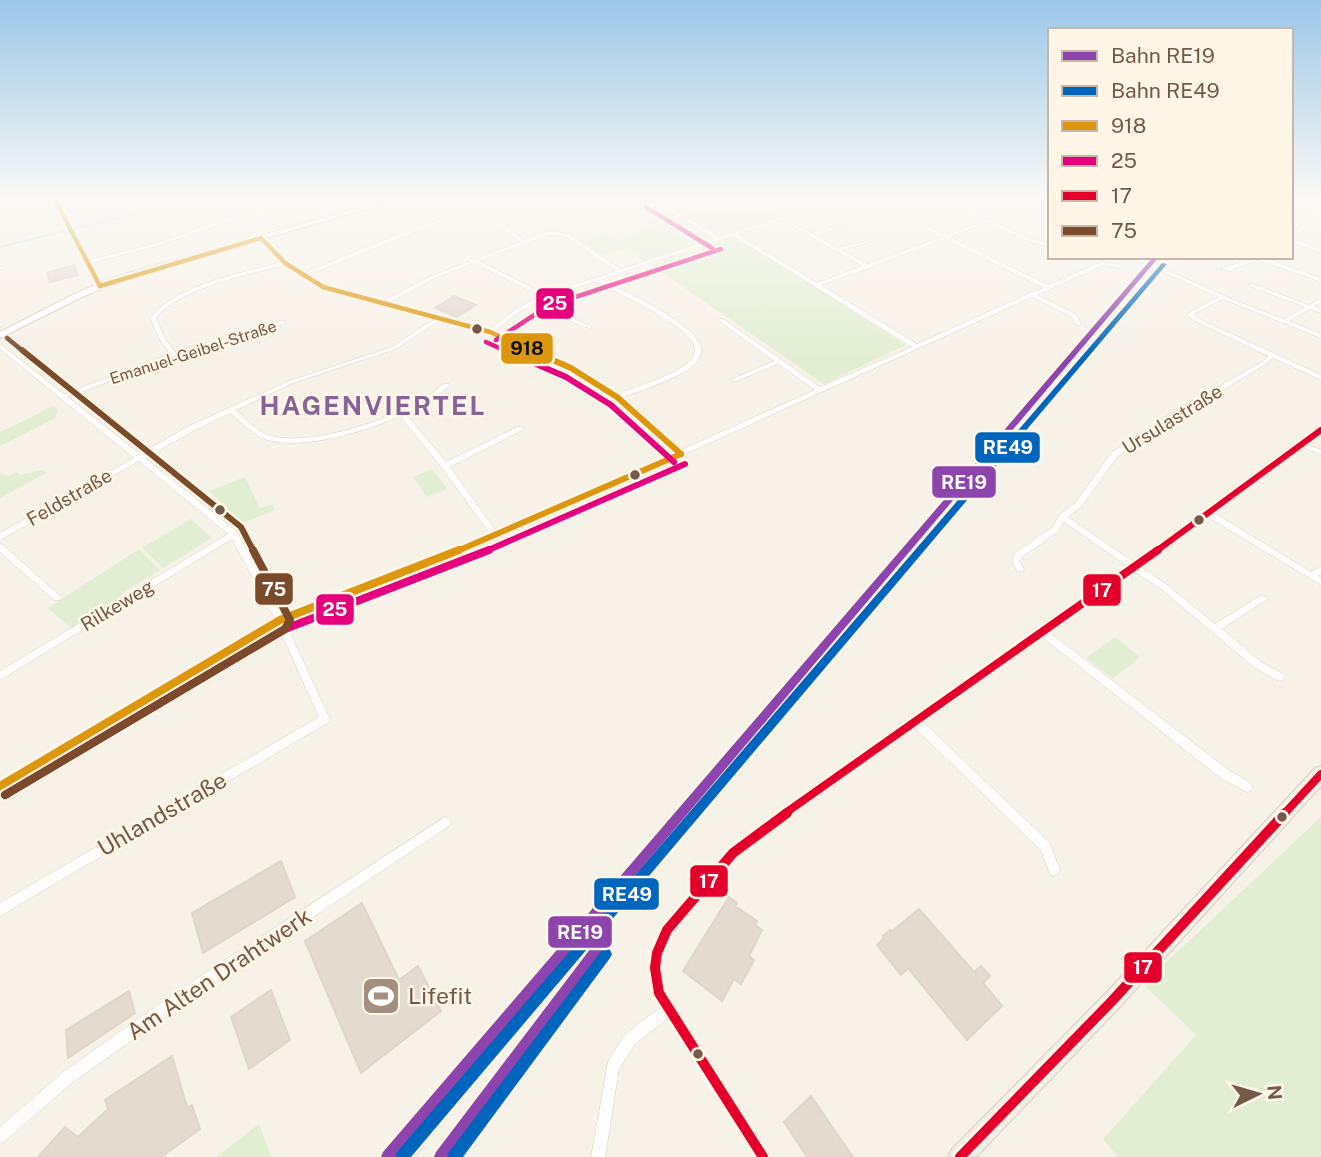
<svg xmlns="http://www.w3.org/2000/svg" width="1321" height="1157" viewBox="0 0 1321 1157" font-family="'Public Sans',sans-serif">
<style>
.green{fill:#e2eed2}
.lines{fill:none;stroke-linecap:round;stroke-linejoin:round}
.stream{stroke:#cae4e7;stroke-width:2}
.building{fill:#e3dad0;stroke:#e0d5ca;stroke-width:2}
.street-casing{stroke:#d8cfc6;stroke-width:1}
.secondary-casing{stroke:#d7cdc4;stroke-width:2}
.primary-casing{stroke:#d8cfc8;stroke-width:2}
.street{fill:#fefdfc;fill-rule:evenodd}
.secondary{fill:#fefdfc;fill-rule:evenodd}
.primary{fill:#f2ede4;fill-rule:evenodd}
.rail-far1{stroke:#e4e1e4;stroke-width:2.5;stroke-dasharray:9 6;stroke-linecap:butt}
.rail{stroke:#e4e1e4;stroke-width:3.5;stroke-dasharray:15 10;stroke-linecap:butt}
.bus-1-far2-casing{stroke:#fff6e8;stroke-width:8}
.bus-1-far1-casing{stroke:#fff6e8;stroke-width:10}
.bus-1-casing{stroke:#fff6e8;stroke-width:13}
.bus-2-far2-casing{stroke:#fff6e8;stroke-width:8}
.bus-2-far1-casing{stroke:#fff6e8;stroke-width:10}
.bus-2-casing{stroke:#fff6e8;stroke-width:13}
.bus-3-far2-casing{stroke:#fff6e8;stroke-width:10}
.bus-3-far1-casing{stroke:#fff6e8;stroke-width:13}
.bus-3-casing{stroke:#fff6e8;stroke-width:16}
.bus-4-far2-casing{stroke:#fff6e8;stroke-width:8}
.bus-4-far1-casing{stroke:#fff6e8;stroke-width:10}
.bus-4-casing{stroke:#fff6e8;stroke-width:13}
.bus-1-far2{stroke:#dd970e;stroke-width:4.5}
.bus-1-far1{stroke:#dd970e;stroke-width:6}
.bus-1{stroke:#dd970e;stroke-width:8}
.bus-2-far2{stroke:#e5007d;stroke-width:4.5}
.bus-2-far1{stroke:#e5007d;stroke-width:6}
.bus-2{stroke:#e5007d;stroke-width:8}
.bus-3-far2{stroke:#e4002b;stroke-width:6}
.bus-3-far1{stroke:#e4002b;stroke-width:8}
.bus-3{stroke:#e4002b;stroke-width:10}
.bus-4-far2{stroke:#7a4b2a;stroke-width:4.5}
.bus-4-far1{stroke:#7a4b2a;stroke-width:6}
.bus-4{stroke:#7a4b2a;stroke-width:8}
.rail-1-casing{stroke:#fff6e8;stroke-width:5}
.rail-2-casing{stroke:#fff6e8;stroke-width:5}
.rail-1{fill:#8e44ad;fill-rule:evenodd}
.rail-2{fill:#0065bd;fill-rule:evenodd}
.bus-dot{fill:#755948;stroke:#fff6e8;stroke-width:2.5}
.labels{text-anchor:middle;stroke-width:5;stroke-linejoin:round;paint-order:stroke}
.far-street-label{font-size:16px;fill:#755948;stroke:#fff6e8}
.street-label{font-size:19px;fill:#755948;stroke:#fff6e8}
.near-street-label{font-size:23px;fill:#755948;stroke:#fff6e8}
.near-poi-label{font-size:23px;fill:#755948;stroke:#fff6e8;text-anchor:start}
.district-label{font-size:26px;font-weight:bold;letter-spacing:2px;fill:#876398;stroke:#fff6e8}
.line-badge{stroke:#fff6e8;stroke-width:2.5}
.badge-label{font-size:19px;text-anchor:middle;font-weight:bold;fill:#fff}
.pale-badge-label{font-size:19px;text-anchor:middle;font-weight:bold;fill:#111}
</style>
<rect width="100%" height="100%" fill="#f7f2e8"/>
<g class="green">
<path d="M 641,198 L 803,198 L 815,204 L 643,261 L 627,247 L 601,255 L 580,241 L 608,231 L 619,239 L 654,227 L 647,222 L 666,215 Z"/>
<path d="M 736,237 L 906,345 L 824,384 L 651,265 Z"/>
<path d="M 54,406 L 58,410 L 55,418 L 0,446 L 0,432 Z"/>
<path d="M 432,469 L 447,489 L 427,497 L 413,477 Z"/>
<path d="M 43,470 L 46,473 L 0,498 L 0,473 L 8,476 L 16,472 L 21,475 Z"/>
<path d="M 245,477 L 260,508 L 273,504 L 275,510 L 243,523 L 209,491 Z"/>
<path d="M 191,519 L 212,538 L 163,568 L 142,548 Z"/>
<path d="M 139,549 L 160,570 L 122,593 L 118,599 L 71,628 L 48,608 Z"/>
<path d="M 1115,637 L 1140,657 L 1113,679 L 1086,658 Z"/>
<path d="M 1321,817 L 1321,1157 L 1118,1157 L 1103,1139 L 1196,1035 L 1143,984 Z"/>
<path d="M 259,1124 L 271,1157 L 217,1157 Z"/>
</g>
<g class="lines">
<path class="stream" d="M 0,247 L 201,198"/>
</g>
<g class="building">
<path d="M 74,265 L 78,275 L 50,282 L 47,273 Z"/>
<path d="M 454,296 L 476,305 L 457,317 L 435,308 Z"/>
<path d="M 281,861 L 295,897 L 203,953 L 192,913 Z"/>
<path d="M 729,897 L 737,903 L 735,906 L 757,921 L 755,925 L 762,930 L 749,956 L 754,960 L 741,984 L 734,979 L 722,1001 L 683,971 Z"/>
<path d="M 362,903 L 399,980 L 418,966 L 441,1011 L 361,1073 L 305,941 Z"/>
<path d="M 919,909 L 974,972 L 981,966 L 990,976 L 983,983 L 1002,1006 L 967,1040 L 908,968 L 901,975 L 877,945 L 884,938 L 883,936 L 890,930 L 891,932 Z"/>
<path d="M 271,990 L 290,1040 L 249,1069 L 231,1017 Z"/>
<path d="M 129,991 L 135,1013 L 68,1058 L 66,1030 Z"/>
<path d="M 172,1056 L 187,1107 L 192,1105 L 200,1129 L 161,1157 L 38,1157 L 65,1127 L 78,1137 L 108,1109 L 105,1100 Z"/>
<path d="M 811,1096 L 853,1157 L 807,1157 L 784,1122 Z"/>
</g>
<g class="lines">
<defs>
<g id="street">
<path d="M 52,198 L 56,198 L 63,210 L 111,198 L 118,198 L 64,213 L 89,260 L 157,243 L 247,211 L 296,198 L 303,198 L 251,213 L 161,245 L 91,263 L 103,286 L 100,288 L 97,286 L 86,265 L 83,263 L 85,262 Z"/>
<path d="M 304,198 L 309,198 L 331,217 L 331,219 L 327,219 Z"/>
<path d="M 650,198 L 655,198 L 719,237 L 840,198 L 846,198 L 785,219 L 811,233 L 846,224 L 846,226 L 815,235 L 838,248 L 874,239 L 874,241 L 842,250 L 867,264 L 941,237 L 865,198 L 871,198 L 946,235 L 983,221 L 945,204 L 939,204 L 937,203 L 946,201 L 1029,238 L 1047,243 L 1048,244 L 1045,246 L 1025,240 L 987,223 L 950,237 L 1048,285 L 1101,262 L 1119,264 L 1122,266 L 1119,268 L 1104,265 L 1037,295 L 1077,315 L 1081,324 L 1080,325 L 1076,325 L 1072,317 L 1032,297 L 499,538 L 285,622 L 330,719 L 329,722 L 0,916 L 0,903 L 319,717 L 278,626 L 0,791 L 0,780 L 275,619 L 232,539 L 0,680 L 0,671 L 228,534 L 139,461 L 0,540 L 0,533 L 134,458 L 0,349 L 0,344 L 64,394 L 170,354 L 160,340 L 150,318 L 151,317 C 179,283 240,274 281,262 L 259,239 L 258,238 L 261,236 L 287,262 L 304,273 C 334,261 461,204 485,212 C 493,214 516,234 524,240 L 549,231 L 568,234 L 621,269 L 714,239 ZM 472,214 L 483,214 L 520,242 L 475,259 L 470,259 L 470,261 L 431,276 L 383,301 L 325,286 L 308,275 L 438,223 ZM 781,220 L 862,266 L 817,283 L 738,234 ZM 549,235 L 565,236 L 616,271 L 545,294 L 479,261 ZM 733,236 L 912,347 L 820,387 L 723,319 L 719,319 L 719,321 L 774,361 L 732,379 L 732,381 L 736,381 L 778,364 L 815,390 L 681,450 L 622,398 C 641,390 681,378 695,364 C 700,358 703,351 700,344 C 688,319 625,292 601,279 ZM 945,239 L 1044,288 L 1029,293 L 1028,294 L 917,344 L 821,285 L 870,268 L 871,267 ZM 474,263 L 540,296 L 515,310 L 489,330 L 389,303 L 435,278 ZM 284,265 L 321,288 L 434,319 L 392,347 L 289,381 L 189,426 L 140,454 L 68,397 L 176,356 L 285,323 L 285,321 L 281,321 L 175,352 L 166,340 L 156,318 C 182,287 245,276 284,265 ZM 596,281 C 617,293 686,324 694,345 C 696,350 694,357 691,360 C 678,374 636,387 618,394 L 573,367 L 494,332 L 519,312 L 543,299 C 558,311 572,326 591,328 L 591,326 L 574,319 L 548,297 ZM 440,320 L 488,333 L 569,369 L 615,398 L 675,453 L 497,532 L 450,467 L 524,429 L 523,427 L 517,427 L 446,462 L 406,414 L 435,398 L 449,386 L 449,384 C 448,384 446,383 444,384 C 440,386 435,391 431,394 C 426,398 419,402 413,405 C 378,423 309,446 271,436 C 257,432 246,419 236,410 L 293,383 L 396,349 ZM 230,413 C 240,421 249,431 260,437 C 295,454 366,431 400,416 L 442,468 L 491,535 L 282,615 L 237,532 L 145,458 L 195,430 Z"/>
<path d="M 1008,198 L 1013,198 L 1050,218 L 1050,221 Z"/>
<rect x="1047" y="198" width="3" height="1"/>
<path d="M 1312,198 L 1321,198 L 1321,201 L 1312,199 Z"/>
<path d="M 1321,205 L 1321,210 L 1294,239 L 1321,249 L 1321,253 L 1291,242 L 1291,237 Z"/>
<path d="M 1130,257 L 1138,257 L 1236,301 L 1284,319 L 1305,307 L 1249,286 L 1249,284 L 1253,284 L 1309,305 L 1321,298 L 1321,303 L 1314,306 L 1321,309 L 1321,313 L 1310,309 L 1289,321 L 1321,334 L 1321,338 L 1223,299 L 1194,314 L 1199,319 L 1321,375 L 1321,380 L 1273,358 L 1266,364 L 1176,418 L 1118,456 L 1082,506 L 1068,517 L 1135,563 L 1321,428 L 1321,434 L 1307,444 L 1321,450 L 1321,455 L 1303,447 L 1214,513 L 1311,572 L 1321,566 L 1321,574 L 1318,576 L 1321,578 L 1321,585 L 1208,517 L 1141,567 L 1167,585 L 1215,624 L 1260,596 L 1266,596 L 1267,598 L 1266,600 L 1222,629 L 1261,662 L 1283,674 L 1285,677 L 1283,680 L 1280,681 L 1277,680 L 1255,668 L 1161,589 L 1135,572 L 1049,632 L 1230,771 L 1251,783 L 1252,787 L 1251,791 L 1247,792 L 1222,779 L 1042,637 L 923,722 L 1049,842 L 1060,870 L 1058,874 L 1054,876 L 1050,874 L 1041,850 L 915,728 L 759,839 L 737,857 L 671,934 C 661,953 660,970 665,990 L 770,1157 L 755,1157 L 668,1018 L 635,1044 L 619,1069 L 605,1157 L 591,1157 L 608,1062 L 625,1034 L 661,1007 L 653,993 L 649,968 L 651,953 L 658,933 L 663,926 L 729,849 L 751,831 L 1129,567 L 1064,522 L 1059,531 L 1022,557 L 1020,561 L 1024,569 L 1023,571 L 1017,571 L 1012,561 L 1015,553 L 1053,527 L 1059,515 L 1076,502 L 1112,452 L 1170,414 L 1262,362 L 1268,356 L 1195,321 L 1187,314 L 1218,297 Z"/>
<path d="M 1254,257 L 1263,257 L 1321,278 L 1321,282 L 1258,260 L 1234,269 L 1233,272 L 1221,269 Z"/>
<path d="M 0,266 L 4,267 L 5,268 L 0,270 Z"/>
<path d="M 0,544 L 3,545 L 60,596 L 61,598 L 60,600 L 54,600 L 0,552 Z"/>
<path d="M 445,817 L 449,818 L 451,822 L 449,826 L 189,1000 L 73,1082 L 5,1141 L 0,1143 L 0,1127 L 63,1072 L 179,990 Z"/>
</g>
<path id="secondary" d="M 394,198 L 404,198 L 127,279 L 82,297 L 0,338 L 0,332 L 76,293 L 121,275 Z"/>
<path id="primary" d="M 1321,766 L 1321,786 L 1118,1009 L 976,1157 L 948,1157 L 952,1149 L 1104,995 L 1315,768 Z"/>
</defs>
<use href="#street" class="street-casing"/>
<use href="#secondary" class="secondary-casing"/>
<use href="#primary" class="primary-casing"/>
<use href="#street" class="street"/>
<use href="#secondary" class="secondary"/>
<use href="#primary" class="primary"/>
<path class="rail-far1" d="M 691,814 L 918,544"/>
<path class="rail" d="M 414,1157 L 601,921 L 692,813"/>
<defs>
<g id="bus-1-far2">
<path d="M 54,198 L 100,286"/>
<path d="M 261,238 L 285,263 L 323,287 L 490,332 L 534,352"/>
<path d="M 100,286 L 261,238"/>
</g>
<g id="bus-1-far1">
<path d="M 530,350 L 571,368 L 617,397 L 681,454"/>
<path d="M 455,552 L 681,454"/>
</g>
<path id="bus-1" d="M 0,786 L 280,620 L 459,550"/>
<g id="bus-2-far2">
<path d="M 646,207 L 712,248"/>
<path d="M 496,340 L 548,306 L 721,249"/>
<path d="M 486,342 L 508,352"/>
</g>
<g id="bus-2-far1">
<path d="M 504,350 L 566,377 L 611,405 L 674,462"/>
<path d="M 484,552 L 685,464"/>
</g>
<path id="bus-2" d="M 5,795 L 285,629 L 489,550"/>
<path id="bus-3-far2" d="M 1155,552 L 1321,430"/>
<g id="bus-3-far1">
<path d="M 784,814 L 1158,550"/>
<path d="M 1284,814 L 1321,774"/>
</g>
<g id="bus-3">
<path d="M 763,1157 L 659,993 L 655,968 L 657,953 L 667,930 L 733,853 L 787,813"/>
<path d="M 960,1157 L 1111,1002 L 1285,813"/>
</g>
<path id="bus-4-far2" d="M 7,338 L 24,352"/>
<path id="bus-4-far1" d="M 22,350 L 241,527 L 254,552"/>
<path id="bus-4" d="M 5,795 L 285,629 L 290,620 L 253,550"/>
</defs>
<use href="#bus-1-far2" class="bus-1-far2-casing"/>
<use href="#bus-1-far1" class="bus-1-far1-casing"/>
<use href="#bus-1" class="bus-1-casing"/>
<use href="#bus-2-far2" class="bus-2-far2-casing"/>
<use href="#bus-2-far1" class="bus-2-far1-casing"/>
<use href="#bus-2" class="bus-2-casing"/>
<use href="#bus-3-far2" class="bus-3-far2-casing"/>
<use href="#bus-3-far1" class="bus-3-far1-casing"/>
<use href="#bus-3" class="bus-3-casing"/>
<use href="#bus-4-far2" class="bus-4-far2-casing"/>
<use href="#bus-4-far1" class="bus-4-far1-casing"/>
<use href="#bus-4" class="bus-4-casing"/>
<use href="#bus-1-far2" class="bus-1-far2"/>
<use href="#bus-1-far1" class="bus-1-far1"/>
<use href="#bus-1" class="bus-1"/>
<use href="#bus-2-far2" class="bus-2-far2"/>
<use href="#bus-2-far1" class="bus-2-far1"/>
<use href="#bus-2" class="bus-2"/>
<use href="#bus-3-far2" class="bus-3-far2"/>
<use href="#bus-3-far1" class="bus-3-far1"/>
<use href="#bus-3" class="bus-3"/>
<use href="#bus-4-far2" class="bus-4-far2"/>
<use href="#bus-4-far1" class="bus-4-far1"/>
<use href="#bus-4" class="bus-4"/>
<defs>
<g id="rail-1">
<path d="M 1153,257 L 1159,257 L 397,1157 L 381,1157 L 383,1152 Z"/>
<path d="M 598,942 L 602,944 L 604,948 L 602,952 L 450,1157 L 434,1157 L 436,1152 L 594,944 Z"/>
</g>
<g id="rail-2">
<path d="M 1162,263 L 1167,264 L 411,1157 L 395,1157 L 397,1152 Z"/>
<path d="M 606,948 L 610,950 L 612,954 L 610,958 L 463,1157 L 447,1157 L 449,1152 L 602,950 Z"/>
</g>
</defs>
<use href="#rail-1" class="rail-1-casing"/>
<use href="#rail-2" class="rail-2-casing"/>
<use href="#rail-1" class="rail-1"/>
<use href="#rail-2" class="rail-2"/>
</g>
<linearGradient id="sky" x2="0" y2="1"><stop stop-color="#9cc7e8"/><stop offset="0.55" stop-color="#fbf9f5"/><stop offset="1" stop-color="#fbf9f5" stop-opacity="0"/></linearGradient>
<rect width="1321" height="360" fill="url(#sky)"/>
<defs>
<symbol id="stadium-square" viewBox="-11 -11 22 22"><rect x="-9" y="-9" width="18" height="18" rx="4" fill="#a28f80" stroke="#fff6e8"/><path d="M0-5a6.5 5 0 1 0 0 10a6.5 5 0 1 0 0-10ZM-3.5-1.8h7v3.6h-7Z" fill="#fff"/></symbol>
</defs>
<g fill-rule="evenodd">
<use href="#stadium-square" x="359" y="974" width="44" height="44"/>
</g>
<g class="bus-dot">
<circle cx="477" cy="329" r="6"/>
<circle cx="635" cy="475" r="6"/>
<circle cx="220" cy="510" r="6"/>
<circle cx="1199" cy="520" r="6"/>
<circle cx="1282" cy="817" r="6"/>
<circle cx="698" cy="1054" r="6"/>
</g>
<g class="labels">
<g class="far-street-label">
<text transform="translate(193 352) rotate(-18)" y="6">Emanuel-Geibel-Straße</text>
</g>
<g class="street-label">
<text transform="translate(1172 419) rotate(-32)" y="7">Ursulastraße</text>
<text transform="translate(69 497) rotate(-30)" y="7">Feldstraße</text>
<text transform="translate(117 605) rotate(-31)" y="7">Rilkeweg</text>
</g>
<g class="near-street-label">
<text transform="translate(162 814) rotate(-30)" y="8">Uhlandstraße</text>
<text transform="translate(219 974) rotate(-34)" y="8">Am Alten Drahtwerk</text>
</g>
<g class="near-poi-label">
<text x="408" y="1004">Lifefit</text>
</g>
<g class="district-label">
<text x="373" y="415">HAGENVIERTEL</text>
</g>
</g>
<g class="line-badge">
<rect x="535" y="287" width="40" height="33" rx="7" fill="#e5007d"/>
<rect x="500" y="332" width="54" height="33" rx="7" fill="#dd970e"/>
<rect x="974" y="431" width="67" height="33" rx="7" fill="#0065bd"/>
<rect x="931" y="465" width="66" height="34" rx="7" fill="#8e44ad"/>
<rect x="254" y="572" width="40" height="34" rx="7" fill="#7a4b2a"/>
<rect x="1082" y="573" width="40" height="34" rx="7" fill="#e4002b"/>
<rect x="315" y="593" width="40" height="33" rx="7" fill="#e5007d"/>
<rect x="689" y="864" width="40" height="34" rx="7" fill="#e4002b"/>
<rect x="593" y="877" width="67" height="34" rx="7" fill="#0065bd"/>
<rect x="547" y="915" width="66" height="34" rx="7" fill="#8e44ad"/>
<rect x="1123" y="951" width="40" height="33" rx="7" fill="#e4002b"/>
</g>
<g class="badge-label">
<text x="555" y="310">25</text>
<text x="1008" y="454">RE49</text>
<text x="964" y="489">RE19</text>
<text x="274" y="596">75</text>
<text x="1102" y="597">17</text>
<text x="335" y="616">25</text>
<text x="709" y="888">17</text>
<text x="627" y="901">RE49</text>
<text x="580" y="939">RE19</text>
<text x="1143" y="974">17</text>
</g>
<g class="pale-badge-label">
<text x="527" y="355">918</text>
</g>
<rect x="1048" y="28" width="245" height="231" fill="#fff6e8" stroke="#c8b7a8" stroke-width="2"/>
<rect x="1062" y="51" width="35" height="10" fill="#8e44ad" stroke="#c8b7a8" stroke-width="2"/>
<text x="1111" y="63" font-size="21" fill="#755948">Bahn RE19</text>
<rect x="1062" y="86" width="35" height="10" fill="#0065bd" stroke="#c8b7a8" stroke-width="2"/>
<text x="1111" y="98" font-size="21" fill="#755948">Bahn RE49</text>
<rect x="1062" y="121" width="35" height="10" fill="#dd970e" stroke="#c8b7a8" stroke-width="2"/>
<text x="1111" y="133" font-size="21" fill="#755948">918</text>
<rect x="1062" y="156" width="35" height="10" fill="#e5007d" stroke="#c8b7a8" stroke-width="2"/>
<text x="1111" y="168" font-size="21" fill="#755948">25</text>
<rect x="1062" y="191" width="35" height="10" fill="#e4002b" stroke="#c8b7a8" stroke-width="2"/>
<text x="1111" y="203" font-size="21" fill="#755948">17</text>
<rect x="1062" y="226" width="35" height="10" fill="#7a4b2a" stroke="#c8b7a8" stroke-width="2"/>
<text x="1111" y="238" font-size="21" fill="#755948">75</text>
<g transform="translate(1258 1094) rotate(85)" stroke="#fff6e8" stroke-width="5" paint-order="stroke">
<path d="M0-5L12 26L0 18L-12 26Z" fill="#755948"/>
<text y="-10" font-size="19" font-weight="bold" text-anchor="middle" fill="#755948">N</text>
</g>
</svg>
